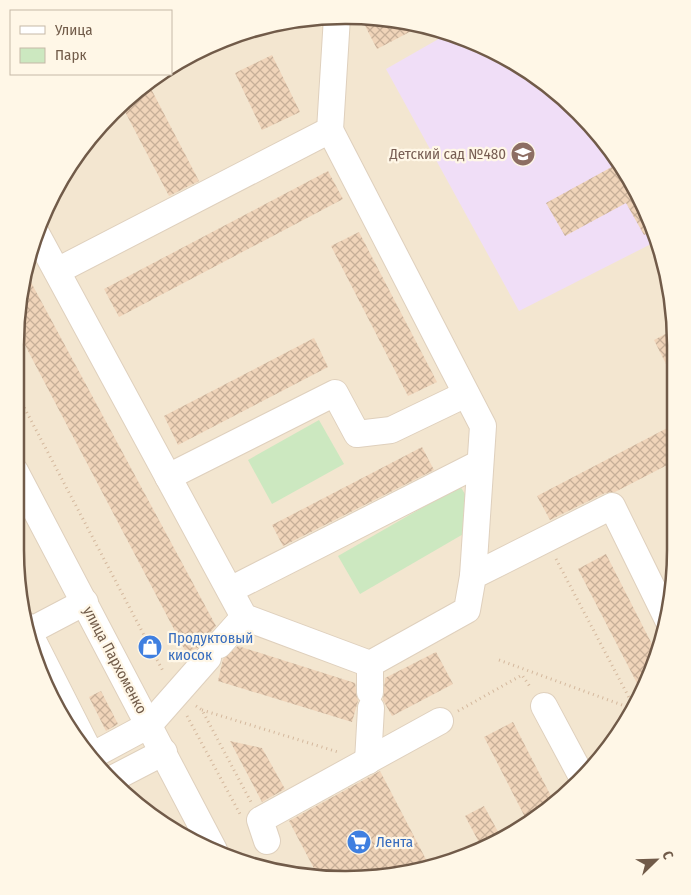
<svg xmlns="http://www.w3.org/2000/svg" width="691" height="895" viewBox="0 0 691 895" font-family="'Fira Sans Condensed',sans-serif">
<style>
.residential{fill:#f3e6d0}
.education{fill:#f0def7}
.park{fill:#cce8c0}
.building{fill:url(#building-cross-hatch)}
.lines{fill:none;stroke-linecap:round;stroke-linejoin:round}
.minor-casing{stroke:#dfd0bd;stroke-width:28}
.path{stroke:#d4b89d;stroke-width:3;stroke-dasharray:1 4;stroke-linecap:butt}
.minor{stroke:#fff;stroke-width:26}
.labels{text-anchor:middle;stroke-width:4.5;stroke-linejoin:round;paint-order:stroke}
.education-label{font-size:15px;fill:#785e54;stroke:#fff7e7;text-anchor:end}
.shop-label{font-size:15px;fill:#366cbe;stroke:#fff7e7;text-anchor:start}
.street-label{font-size:15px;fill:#715b49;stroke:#fff7e7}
.rim{fill:none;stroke:#715b49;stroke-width:2.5}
</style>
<defs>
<pattern id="building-cross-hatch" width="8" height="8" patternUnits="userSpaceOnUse" patternTransform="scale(1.25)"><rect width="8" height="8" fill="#f0d4b9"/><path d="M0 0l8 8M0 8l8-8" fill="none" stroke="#c7af98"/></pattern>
</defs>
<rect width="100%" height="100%" fill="#fbf4e1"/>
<path class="residential" d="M 367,16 L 431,26 L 491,49 L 546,83 L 594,127 L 659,240 L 675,324 L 670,614 L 651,676 L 620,733 L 564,798 L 511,836 L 431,869 L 346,880 L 260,869 L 181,836 L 112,783 L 59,715 L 26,635 L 15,549 L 16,324 L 32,240 L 83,144 L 127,97 L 160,74 L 171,74 L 171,66 L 180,59 L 239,33 L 302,18 Z"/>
<path class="education" d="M 449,33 L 491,49 L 546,83 L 594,127 L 632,180 L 659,240 L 519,311 L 386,69 Z"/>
<g class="park">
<path d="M 319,420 L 344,464 L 272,504 L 248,460 Z"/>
<path d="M 460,486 L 473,507 L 472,529 L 360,594 L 338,556 Z"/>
</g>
<g class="building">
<path d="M 360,16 L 367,16 L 423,25 L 377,49 Z"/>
<path d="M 272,55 L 300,112 L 262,130 L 235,73 Z"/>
<path d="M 148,83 L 199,181 L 169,196 L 121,104 Z"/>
<path d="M 619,163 L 632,180 L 654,230 L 644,235 L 626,203 L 565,236 L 546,203 Z"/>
<path d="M 328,171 L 343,199 L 119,317 L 104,289 Z"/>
<path d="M 359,232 L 437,382 L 408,396 L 331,246 Z"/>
<path d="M 26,273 L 216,626 L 208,635 L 204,644 L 196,649 L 186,652 L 16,328 Z"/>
<path d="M 675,329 L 674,380 L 654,340 Z"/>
<path d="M 314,338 L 328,367 L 178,445 L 164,416 Z"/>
<path d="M 673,425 L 673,462 L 615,492 L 605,493 L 550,520 L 537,496 Z"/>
<path d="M 422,447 L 434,470 L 283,546 L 272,525 Z"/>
<path d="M 606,554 L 657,654 L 651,676 L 642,693 L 578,569 Z"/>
<path d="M 238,646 L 355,683 L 358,701 L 352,722 L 218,681 L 223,659 Z"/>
<path d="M 436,652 L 453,684 L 392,716 L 383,700 L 385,678 Z"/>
<path d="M 101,691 L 118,724 L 106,731 L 89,697 Z"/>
<path d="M 513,722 L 555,804 L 528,823 L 484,737 Z"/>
<path d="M 230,741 L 262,748 L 285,789 L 262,802 Z"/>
<path d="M 380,771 L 431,869 L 346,880 L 318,876 L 289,821 Z"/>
<path d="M 484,806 L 502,839 L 482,848 L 465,816 Z"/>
</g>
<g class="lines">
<defs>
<g id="minor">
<path d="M 330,130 L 483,426 L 473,576"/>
<path d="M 36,233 L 244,617 L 370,664 L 467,610 L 473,576 L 612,506 L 668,620"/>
<path d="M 57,271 L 330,130 L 337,17"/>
<path d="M 15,471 L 214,850"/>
<path d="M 168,477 L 335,393 L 357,434 L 391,430 L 466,394"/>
<path d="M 230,590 L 480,463"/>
<path d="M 25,625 L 90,753 L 97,753 L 149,725 L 208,658"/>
<path d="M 26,633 L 85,602"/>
<path d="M 219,645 L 244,617"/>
<path d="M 370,664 L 370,692"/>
<path d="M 544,706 L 582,777"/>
<path d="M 368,761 L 371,708"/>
<path d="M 110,780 L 164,752"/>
<path d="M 267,841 L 260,820 L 440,721"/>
</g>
</defs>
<use href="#minor" class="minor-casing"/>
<g class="path">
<path d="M 15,390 L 164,673"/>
<path d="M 556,559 L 634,707"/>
<path d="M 499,660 L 633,709"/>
<path d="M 196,706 L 202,710 L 251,802"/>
<path d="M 202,710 L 338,752"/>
<path d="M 458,711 L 522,675 L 531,688"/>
<path d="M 187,716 L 240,814"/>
<path d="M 265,862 L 269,870"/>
</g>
<use href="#minor" class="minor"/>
</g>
<defs>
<symbol id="school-disc" viewBox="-11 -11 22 22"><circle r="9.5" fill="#8d6e63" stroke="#fff7e7"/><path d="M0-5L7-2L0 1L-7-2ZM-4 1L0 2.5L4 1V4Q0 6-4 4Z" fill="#fff"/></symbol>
<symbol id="shop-disc" viewBox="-11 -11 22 22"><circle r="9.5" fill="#3f7fe0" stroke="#fff7e7"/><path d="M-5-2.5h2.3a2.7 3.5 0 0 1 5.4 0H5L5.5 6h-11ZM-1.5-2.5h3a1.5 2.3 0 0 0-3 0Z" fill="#fff"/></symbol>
<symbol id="supermarket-disc" viewBox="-11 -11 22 22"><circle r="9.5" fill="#3f7fe0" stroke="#fff7e7"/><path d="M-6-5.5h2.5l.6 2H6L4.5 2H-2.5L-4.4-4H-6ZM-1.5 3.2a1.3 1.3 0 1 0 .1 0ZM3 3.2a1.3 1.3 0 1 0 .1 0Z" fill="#fff"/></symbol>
</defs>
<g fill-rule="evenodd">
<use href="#school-disc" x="509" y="140" width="28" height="28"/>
<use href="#shop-disc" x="136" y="633" width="28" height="28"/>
<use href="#supermarket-disc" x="345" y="828" width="28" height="28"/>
</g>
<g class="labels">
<g class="education-label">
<text x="506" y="159">Детский сад №480</text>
</g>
<g class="shop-label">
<text x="168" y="643">Продуктовый<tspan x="168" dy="17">киосок</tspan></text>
<text x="376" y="847">Лента</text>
</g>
<g class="street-label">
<text transform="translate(115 660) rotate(62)" y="5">улица Пархоменко</text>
</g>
</g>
<path d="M0 0H691V895H0ZM345 24H346A321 321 0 0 1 667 345V550A321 321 0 0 1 346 871H345A321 321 0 0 1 24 550V345A321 321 0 0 1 345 24Z" fill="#fff7e7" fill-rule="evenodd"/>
<path class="rim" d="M345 24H346A321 321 0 0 1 667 345V550A321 321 0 0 1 346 871H345A321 321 0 0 1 24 550V345A321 321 0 0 1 345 24Z"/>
<rect x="10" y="10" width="162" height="65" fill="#fff7e7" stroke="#c6b9a8"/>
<rect x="20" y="26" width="25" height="8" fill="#ffffff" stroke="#c6b9a8"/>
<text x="55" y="35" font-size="15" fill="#715b49">Улица</text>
<rect x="20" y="48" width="25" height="15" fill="#cce8c0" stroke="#c6b9a8"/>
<text x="55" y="60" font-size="15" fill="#715b49">Парк</text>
<g transform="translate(656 860) rotate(67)" stroke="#fff7e7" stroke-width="4" paint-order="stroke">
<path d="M0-4L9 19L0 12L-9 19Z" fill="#715b49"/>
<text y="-8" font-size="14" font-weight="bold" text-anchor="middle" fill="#715b49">С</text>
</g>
</svg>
